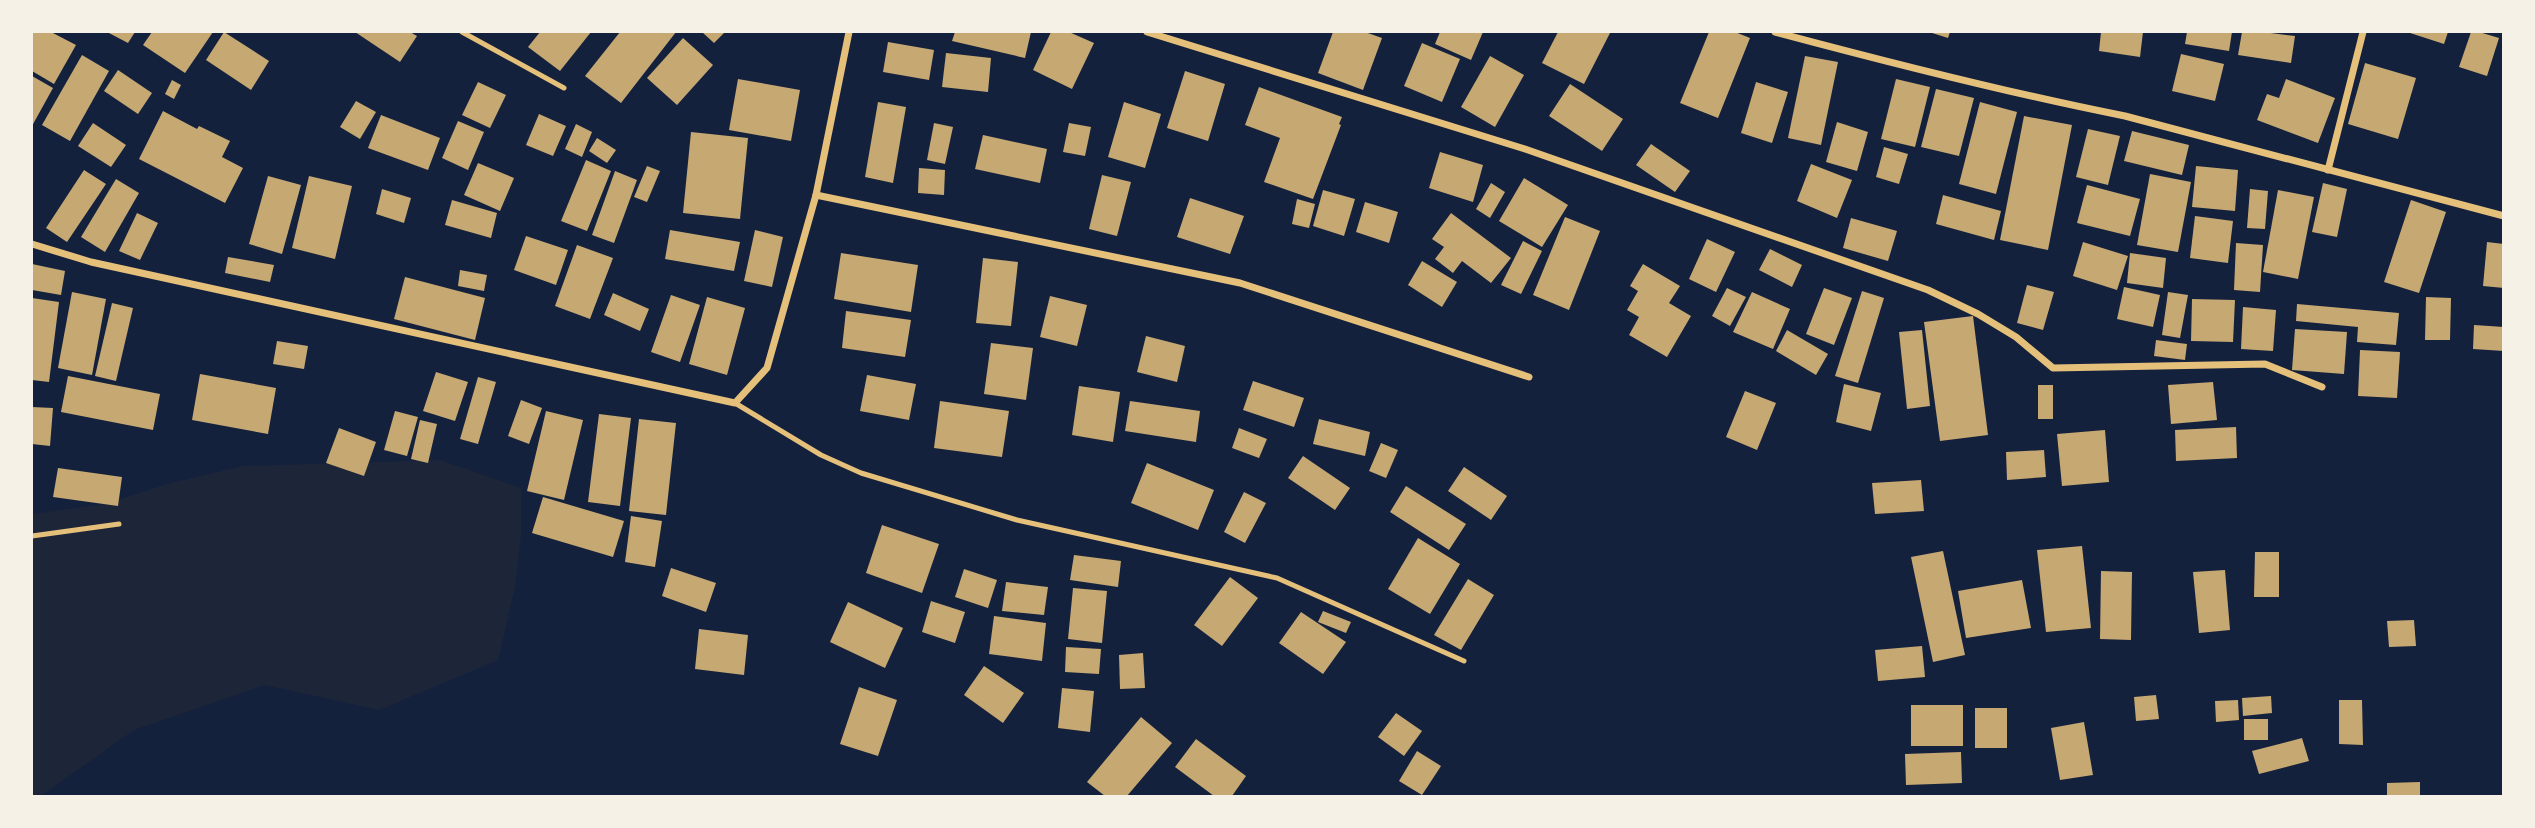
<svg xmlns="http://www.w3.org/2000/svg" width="2535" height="828" viewBox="0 0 2535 828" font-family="Literata,serif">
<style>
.green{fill:#1d2539}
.building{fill:#c6a872}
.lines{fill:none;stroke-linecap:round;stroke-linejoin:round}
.service{stroke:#e5c07b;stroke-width:5}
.minor{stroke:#e5c07b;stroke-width:7}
</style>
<rect width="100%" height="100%" fill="#14213d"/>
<path class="green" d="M 440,460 L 521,488 L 521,536 L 515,587 L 498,660 L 379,710 L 265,685 L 134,730 L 41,796 L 32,796 L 32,514 L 105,504 L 167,484 L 243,466 Z"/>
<g class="building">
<path d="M 32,32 L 51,32 L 76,45 L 54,84 L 32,71 Z"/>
<path d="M 107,32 L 135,32 L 128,43 Z"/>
<path d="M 152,32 L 213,32 L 185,73 L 143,45 Z"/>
<path d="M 224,32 L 269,61 L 251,90 L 206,60 Z"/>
<path d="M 355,32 L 410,32 L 417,36 L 400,62 Z"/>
<path d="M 540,32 L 591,32 L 560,71 L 528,47 Z"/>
<path d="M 620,32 L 676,32 L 621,103 L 585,76 Z"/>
<path d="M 702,32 L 725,32 L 714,43 Z"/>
<path d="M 955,32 L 1031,32 L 1025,58 L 952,41 Z"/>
<path d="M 1051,32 L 1069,32 L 1094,43 L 1072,89 L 1033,70 Z"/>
<path d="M 1333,32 L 1365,32 L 1382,38 L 1363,90 L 1318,73 Z"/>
<path d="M 1440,32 L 1483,32 L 1471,60 L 1435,44 Z"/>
<path d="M 1558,32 L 1610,33 L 1584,84 L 1542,63 Z"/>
<path d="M 1709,32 L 1735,32 L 1750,38 L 1718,118 L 1680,103 Z"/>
<path d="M 1929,32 L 1950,32 L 1948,38 Z"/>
<path d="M 2101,32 L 2143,32 L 2140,57 L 2099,51 Z"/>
<path d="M 2187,32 L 2232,32 L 2229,51 L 2185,44 Z"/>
<path d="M 2242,32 L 2263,32 L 2295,36 L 2291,63 L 2238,55 Z"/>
<path d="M 2407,32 L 2448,32 L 2444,44 Z"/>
<path d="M 2471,32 L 2479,32 L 2499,38 L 2487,76 L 2459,67 Z"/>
<path d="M 683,38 L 713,65 L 677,105 L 647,78 Z"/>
<path d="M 888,42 L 934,50 L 929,80 L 883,72 Z"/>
<path d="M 1422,43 L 1460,59 L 1442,102 L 1404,86 Z"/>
<path d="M 946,53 L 991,58 L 988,92 L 942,87 Z"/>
<path d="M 2181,54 L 2224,64 L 2215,101 L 2172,91 Z"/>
<path d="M 82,55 L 109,71 L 70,141 L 42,125 Z"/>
<path d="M 1490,56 L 1524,75 L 1495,127 L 1461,107 Z"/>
<path d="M 1805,56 L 1838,62 L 1821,145 L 1788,138 Z"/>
<path d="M 2365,63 L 2416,78 L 2398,139 L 2348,124 Z"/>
<path d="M 118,70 L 152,93 L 138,114 L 104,91 Z"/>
<path d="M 1185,71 L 1225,84 L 1208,141 L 1167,128 Z"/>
<path d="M 32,76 L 53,88 L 32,126 Z"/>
<path d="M 738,79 L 800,90 L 791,141 L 729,130 Z"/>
<path d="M 1896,79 L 1930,87 L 1915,147 L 1881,139 Z"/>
<path d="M 2286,79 L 2335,98 L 2318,143 L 2257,120 L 2267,94 L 2279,98 Z"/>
<path d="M 172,80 L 181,85 L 174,99 L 165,94 Z"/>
<path d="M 478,82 L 506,95 L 490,128 L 462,115 Z"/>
<path d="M 1756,82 L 1788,92 L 1772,143 L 1741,133 Z"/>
<path d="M 1570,84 L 1623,119 L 1602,151 L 1549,116 Z"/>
<path d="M 1259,87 L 1342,117 L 1339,124 L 1341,125 L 1313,199 L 1264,182 L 1280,138 L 1245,125 Z"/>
<path d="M 1936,89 L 1974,98 L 1959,156 L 1921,147 Z"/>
<path d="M 356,101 L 376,112 L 360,139 L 340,127 Z"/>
<path d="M 878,102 L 906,107 L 893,183 L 865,177 Z"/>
<path d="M 1124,102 L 1161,114 L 1145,168 L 1108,157 Z"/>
<path d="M 1980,102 L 2017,112 L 1996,194 L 1959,184 Z"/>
<path d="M 163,111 L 197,129 L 199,126 L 230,141 L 222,157 L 243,168 L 225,203 L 139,159 Z"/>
<path d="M 539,114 L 566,126 L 553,156 L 526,145 Z"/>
<path d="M 381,115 L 440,138 L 428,170 L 368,148 Z"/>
<path d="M 2024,116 L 2072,125 L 2048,250 L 2000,240 Z"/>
<path d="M 458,121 L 484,132 L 468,170 L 442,158 Z"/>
<path d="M 1837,122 L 1868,132 L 1857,171 L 1826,162 Z"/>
<path d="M 93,123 L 126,145 L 111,167 L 78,146 Z"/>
<path d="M 934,123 L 953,127 L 945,164 L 927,160 Z"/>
<path d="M 1069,123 L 1091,127 L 1085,156 L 1063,152 Z"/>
<path d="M 576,124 L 592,132 L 582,157 L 565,149 Z"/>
<path d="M 2088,129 L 2120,136 L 2108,185 L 2076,177 Z"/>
<path d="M 2132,131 L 2189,145 L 2182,175 L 2124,161 Z"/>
<path d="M 691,132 L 748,138 L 740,219 L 683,213 Z"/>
<path d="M 983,135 L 1047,149 L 1040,183 L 975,169 Z"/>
<path d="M 597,138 L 616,150 L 607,163 L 589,151 Z"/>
<path d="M 1651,144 L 1690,171 L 1675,192 L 1636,165 Z"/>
<path d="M 1884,147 L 1908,154 L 1899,184 L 1876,177 Z"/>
<path d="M 1440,152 L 1483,165 L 1473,202 L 1429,188 Z"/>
<path d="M 586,160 L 611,171 L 587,231 L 561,221 Z"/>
<path d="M 478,163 L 514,178 L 500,211 L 464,195 Z"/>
<path d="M 1811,164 L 1852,180 L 1837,218 L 1797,201 Z"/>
<path d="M 647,166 L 660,171 L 647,202 L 634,197 Z"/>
<path d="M 2196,166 L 2238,170 L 2235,211 L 2192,207 Z"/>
<path d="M 919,168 L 945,170 L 944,195 L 918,193 Z"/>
<path d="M 84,170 L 106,184 L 67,242 L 46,228 Z"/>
<path d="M 615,171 L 637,180 L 614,243 L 592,235 Z"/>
<path d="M 2150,174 L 2191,182 L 2178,252 L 2137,245 Z"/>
<path d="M 1102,175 L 1131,182 L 1117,236 L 1089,229 Z"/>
<path d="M 268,176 L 301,185 L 282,254 L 249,244 Z"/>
<path d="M 309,176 L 352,186 L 335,259 L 292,248 Z"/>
<path d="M 1524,178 L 1568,205 L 1542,247 L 1499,221 Z"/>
<path d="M 116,179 L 139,193 L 105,252 L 81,237 Z"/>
<path d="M 1491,183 L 1505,192 L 1490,218 L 1476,209 Z"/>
<path d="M 2323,183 L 2347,189 L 2337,237 L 2312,232 Z"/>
<path d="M 2087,185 L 2140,199 L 2130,236 L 2077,223 Z"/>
<path d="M 382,189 L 411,198 L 404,223 L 376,214 Z"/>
<path d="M 2250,189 L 2268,191 L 2265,229 L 2247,228 Z"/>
<path d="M 1323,190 L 1355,199 L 1344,236 L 1313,226 Z"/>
<path d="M 2278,190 L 2314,197 L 2298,279 L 2263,272 Z"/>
<path d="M 1943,195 L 2001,211 L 1994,240 L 1936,224 Z"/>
<path d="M 1190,198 L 1244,216 L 1230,254 L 1177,237 Z"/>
<path d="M 1297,199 L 1315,204 L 1309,228 L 1292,224 Z"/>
<path d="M 452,200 L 497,213 L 491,238 L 445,225 Z"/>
<path d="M 2411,200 L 2446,212 L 2419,293 L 2384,282 Z"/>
<path d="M 1365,202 L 1398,212 L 1389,243 L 1356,232 Z"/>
<path d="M 137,213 L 158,223 L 140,260 L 119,251 Z"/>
<path d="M 1451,213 L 1511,258 L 1491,283 L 1462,261 L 1453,273 L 1435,259 L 1444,247 L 1432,239 Z"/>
<path d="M 2195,216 L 2233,221 L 2228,263 L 2190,258 Z"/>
<path d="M 1565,217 L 1600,231 L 1569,310 L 1533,295 Z"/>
<path d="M 1851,218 L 1897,231 L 1888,261 L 1843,248 Z"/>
<path d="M 670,230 L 740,242 L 734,271 L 665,259 Z"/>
<path d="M 755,230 L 783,237 L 772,287 L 744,281 Z"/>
<path d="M 526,236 L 568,250 L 556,285 L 514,270 Z"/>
<path d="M 1707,239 L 1735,252 L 1716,292 L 1689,279 Z"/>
<path d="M 1523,241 L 1542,251 L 1521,294 L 1501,285 Z"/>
<path d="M 2083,242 L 2128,256 L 2117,290 L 2073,276 Z"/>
<path d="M 2487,242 L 2504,244 L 2504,288 L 2483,286 Z"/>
<path d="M 2236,243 L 2263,245 L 2260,292 L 2234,290 Z"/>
<path d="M 577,245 L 613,258 L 590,319 L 555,306 Z"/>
<path d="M 1770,249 L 1802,265 L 1792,287 L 1759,270 Z"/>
<path d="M 841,253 L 918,265 L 911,312 L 834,299 Z"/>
<path d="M 2130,253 L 2166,258 L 2163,288 L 2127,283 Z"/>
<path d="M 228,257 L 274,265 L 270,282 L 225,273 Z"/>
<path d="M 983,258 L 1018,262 L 1011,326 L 976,323 Z"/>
<path d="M 1422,261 L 1457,282 L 1442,307 L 1408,285 Z"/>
<path d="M 32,264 L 65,271 L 61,295 L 32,290 Z"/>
<path d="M 1643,264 L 1680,286 L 1669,303 L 1691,316 L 1667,357 L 1629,335 L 1639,317 L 1627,310 L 1638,291 L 1630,286 Z"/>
<path d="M 460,270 L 487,275 L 484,291 L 458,286 Z"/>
<path d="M 405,277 L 485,298 L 475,340 L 394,319 Z"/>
<path d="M 2027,285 L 2054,292 L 2043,330 L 2017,323 Z"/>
<path d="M 2124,287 L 2160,295 L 2153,327 L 2117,319 Z"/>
<path d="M 1727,288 L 1746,297 L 1730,326 L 1712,316 Z"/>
<path d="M 1824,288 L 1852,298 L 1834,345 L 1806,334 Z"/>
<path d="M 1862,291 L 1884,298 L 1858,383 L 1835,376 Z"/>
<path d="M 72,292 L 106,299 L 92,375 L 58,368 Z"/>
<path d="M 1752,292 L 1790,309 L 1773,349 L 1733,332 Z"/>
<path d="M 2168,292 L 2188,295 L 2180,338 L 2162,335 Z"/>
<path d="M 613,293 L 649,309 L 640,331 L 604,315 Z"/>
<path d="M 671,295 L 700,305 L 680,362 L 651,352 Z"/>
<path d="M 1050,296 L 1087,305 L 1077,346 L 1040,337 Z"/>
<path d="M 707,297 L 745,308 L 727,375 L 689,364 Z"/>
<path d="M 2426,297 L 2451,298 L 2450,340 L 2425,340 Z"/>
<path d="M 32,298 L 59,302 L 49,382 L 32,380 Z"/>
<path d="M 2192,299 L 2235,300 L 2233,342 L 2191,341 Z"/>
<path d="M 112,303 L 133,308 L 116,381 L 95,376 Z"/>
<path d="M 2297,304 L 2399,313 L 2396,345 L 2357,342 L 2358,327 L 2296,321 Z"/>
<path d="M 2243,307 L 2276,310 L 2273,351 L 2241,349 Z"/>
<path d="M 846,311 L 911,320 L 905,357 L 842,348 Z"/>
<path d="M 1973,316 L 1988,435 L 1940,441 L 1924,322 Z"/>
<path d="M 2474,325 L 2504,327 L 2504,351 L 2473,349 Z"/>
<path d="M 2295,329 L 2347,332 L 2344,374 L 2292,370 Z"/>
<path d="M 1787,330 L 1828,354 L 1816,375 L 1776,351 Z"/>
<path d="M 1922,330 L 1930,406 L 1907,409 L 1899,332 Z"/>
<path d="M 1146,336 L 1185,346 L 1177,382 L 1137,372 Z"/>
<path d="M 2156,340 L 2187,344 L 2185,360 L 2154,356 Z"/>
<path d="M 277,341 L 308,346 L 304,369 L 273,364 Z"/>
<path d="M 991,343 L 1033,348 L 1026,400 L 984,394 Z"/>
<path d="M 2360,350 L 2400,352 L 2397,398 L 2358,396 Z"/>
<path d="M 436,372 L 468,382 L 455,421 L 423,411 Z"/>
<path d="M 200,374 L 276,388 L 268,434 L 192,420 Z"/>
<path d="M 867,375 L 916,384 L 909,420 L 860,411 Z"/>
<path d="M 68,376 L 160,394 L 153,430 L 61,412 Z"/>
<path d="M 478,377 L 496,382 L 478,444 L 460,439 Z"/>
<path d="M 1253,381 L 1304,398 L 1294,427 L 1243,410 Z"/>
<path d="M 2213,382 L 2217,420 L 2171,424 L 2168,385 Z"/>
<path d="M 1844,384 L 1881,393 L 1871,431 L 1836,422 Z"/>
<rect x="2038" y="385" width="15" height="34"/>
<path d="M 1079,386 L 1120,392 L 1113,442 L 1072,435 Z"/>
<path d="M 1745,391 L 1776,403 L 1757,450 L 1726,437 Z"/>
<path d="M 521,400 L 542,408 L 529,444 L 508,436 Z"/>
<path d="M 940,401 L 1009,411 L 1002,457 L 934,448 Z"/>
<path d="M 1130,401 L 1200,411 L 1196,442 L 1125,431 Z"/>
<path d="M 32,407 L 53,408 L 50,446 L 32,444 Z"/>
<path d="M 395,411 L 418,417 L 407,456 L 384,450 Z"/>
<path d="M 546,411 L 583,420 L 564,500 L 527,491 Z"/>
<path d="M 599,414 L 631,418 L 620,506 L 588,502 Z"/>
<path d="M 639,419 L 676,423 L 666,515 L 629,511 Z"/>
<path d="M 1319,419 L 1370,432 L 1365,456 L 1313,444 Z"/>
<path d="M 420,420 L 437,424 L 428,463 L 411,459 Z"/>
<path d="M 2236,427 L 2237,458 L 2176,461 L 2175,430 Z"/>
<path d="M 339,428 L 376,442 L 364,476 L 326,463 Z"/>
<path d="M 1239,428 L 1267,439 L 1259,458 L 1232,448 Z"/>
<path d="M 2105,430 L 2109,482 L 2062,486 L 2057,434 Z"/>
<path d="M 1381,443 L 1398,450 L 1386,478 L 1369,471 Z"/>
<path d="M 2044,450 L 2046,477 L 2007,480 L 2006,452 Z"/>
<path d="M 1303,456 L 1350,488 L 1335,510 L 1288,478 Z"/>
<path d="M 1147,463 L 1214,490 L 1198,530 L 1131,503 Z"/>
<path d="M 1464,467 L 1507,496 L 1491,520 L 1448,491 Z"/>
<path d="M 58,468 L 122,477 L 118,506 L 53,497 Z"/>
<path d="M 1921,480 L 1924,511 L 1875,514 L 1872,483 Z"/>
<path d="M 1406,486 L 1466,524 L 1449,550 L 1390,512 Z"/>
<path d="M 1244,492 L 1266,503 L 1245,543 L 1224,532 Z"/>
<path d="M 543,497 L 624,521 L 613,557 L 532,533 Z"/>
<path d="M 631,516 L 662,521 L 655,567 L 625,562 Z"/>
<path d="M 882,525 L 939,544 L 922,593 L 866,573 Z"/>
<path d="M 1418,538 L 1460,564 L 1430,614 L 1388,589 Z"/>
<path d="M 2082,546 L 2091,628 L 2046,632 L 2037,550 Z"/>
<path d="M 1943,551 L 1965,655 L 1933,662 L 1911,557 Z"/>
<path d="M 2255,552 L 2279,552 L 2279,597 L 2254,597 Z"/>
<path d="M 1074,555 L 1121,561 L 1118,587 L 1070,580 Z"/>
<path d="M 671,568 L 716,583 L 706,612 L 662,596 Z"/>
<path d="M 964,569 L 997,580 L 988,608 L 955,597 Z"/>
<path d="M 2225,570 L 2230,630 L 2199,633 L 2193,572 Z"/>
<path d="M 2101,571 L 2132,572 L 2131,640 L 2100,639 Z"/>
<path d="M 1230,577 L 1258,598 L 1222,646 L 1194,625 Z"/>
<path d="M 1468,579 L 1494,595 L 1461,650 L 1434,635 Z"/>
<path d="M 2022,580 L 2031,628 L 1966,638 L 1958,591 Z"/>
<path d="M 1006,582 L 1048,587 L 1044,615 L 1002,611 Z"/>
<path d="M 1073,588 L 1107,591 L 1102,643 L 1068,639 Z"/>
<path d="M 931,601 L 965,612 L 955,643 L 922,632 Z"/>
<path d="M 848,602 L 903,628 L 885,668 L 830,642 Z"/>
<path d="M 1323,611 L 1351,622 L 1346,633 L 1318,622 Z"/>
<path d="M 1301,612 L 1346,642 L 1323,674 L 1279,643 Z"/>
<path d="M 994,616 L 1046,623 L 1042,661 L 989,654 Z"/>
<path d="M 2414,620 L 2416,646 L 2389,647 L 2387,621 Z"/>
<path d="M 699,629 L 748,635 L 744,675 L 695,669 Z"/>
<path d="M 1922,646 L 1925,677 L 1878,681 L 1875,650 Z"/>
<path d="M 1066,647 L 1101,649 L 1099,674 L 1065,672 Z"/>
<path d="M 1143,653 L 1145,688 L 1120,689 L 1119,655 Z"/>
<path d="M 984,666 L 1024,693 L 1003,723 L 964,695 Z"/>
<path d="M 859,687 L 897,700 L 878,756 L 840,744 Z"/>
<path d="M 1062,688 L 1094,691 L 1090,732 L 1058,728 Z"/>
<path d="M 2156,695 L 2159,719 L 2136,721 L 2134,697 Z"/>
<path d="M 2271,696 L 2272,713 L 2243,716 L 2242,698 Z"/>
<path d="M 2238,700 L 2239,720 L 2216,722 L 2215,701 Z"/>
<path d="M 2339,700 L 2362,700 L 2363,745 L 2339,744 Z"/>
<rect x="1911" y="705" width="52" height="41"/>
<rect x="1975" y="708" width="32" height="40"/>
<path d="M 1396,713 L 1422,731 L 1404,756 L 1378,737 Z"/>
<path d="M 1141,717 L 1172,743 L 1127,796 L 1105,796 L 1087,782 Z"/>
<rect x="2244" y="719" width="24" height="21"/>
<path d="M 2084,722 L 2093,775 L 2060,780 L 2051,728 Z"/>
<path d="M 2302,738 L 2309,761 L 2259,774 L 2252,751 Z"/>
<path d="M 1196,739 L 1246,776 L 1232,796 L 1214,796 L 1175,767 Z"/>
<path d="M 1417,751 L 1441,766 L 1422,795 L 1399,781 Z"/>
<path d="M 1961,752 L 1962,783 L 1906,785 L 1905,754 Z"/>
<path d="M 2420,782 L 2420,796 L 2387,796 L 2387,783 Z"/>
</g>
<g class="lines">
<g class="service">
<path d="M 462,32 L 564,88"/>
<path d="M 735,403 L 821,455 L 861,473 L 1017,520 L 1277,578 L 1464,661"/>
<path d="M 32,536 L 119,524"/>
</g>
<g class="minor">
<path d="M 1147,32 L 1525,149 L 1928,290 L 1978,314 L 2016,337 L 2053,368 L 2265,364 L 2322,387"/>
<path d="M 1775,32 C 1891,63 2008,93 2125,116 L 2504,216"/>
<path d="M 2328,170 L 2363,32"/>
<path d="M 816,195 L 1240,283 L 1529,377"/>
<path d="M 32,244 L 91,262 L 735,403 L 767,368 L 816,195 L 849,32"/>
</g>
</g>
<rect width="2535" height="828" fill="none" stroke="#f6f1e7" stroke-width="66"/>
</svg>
